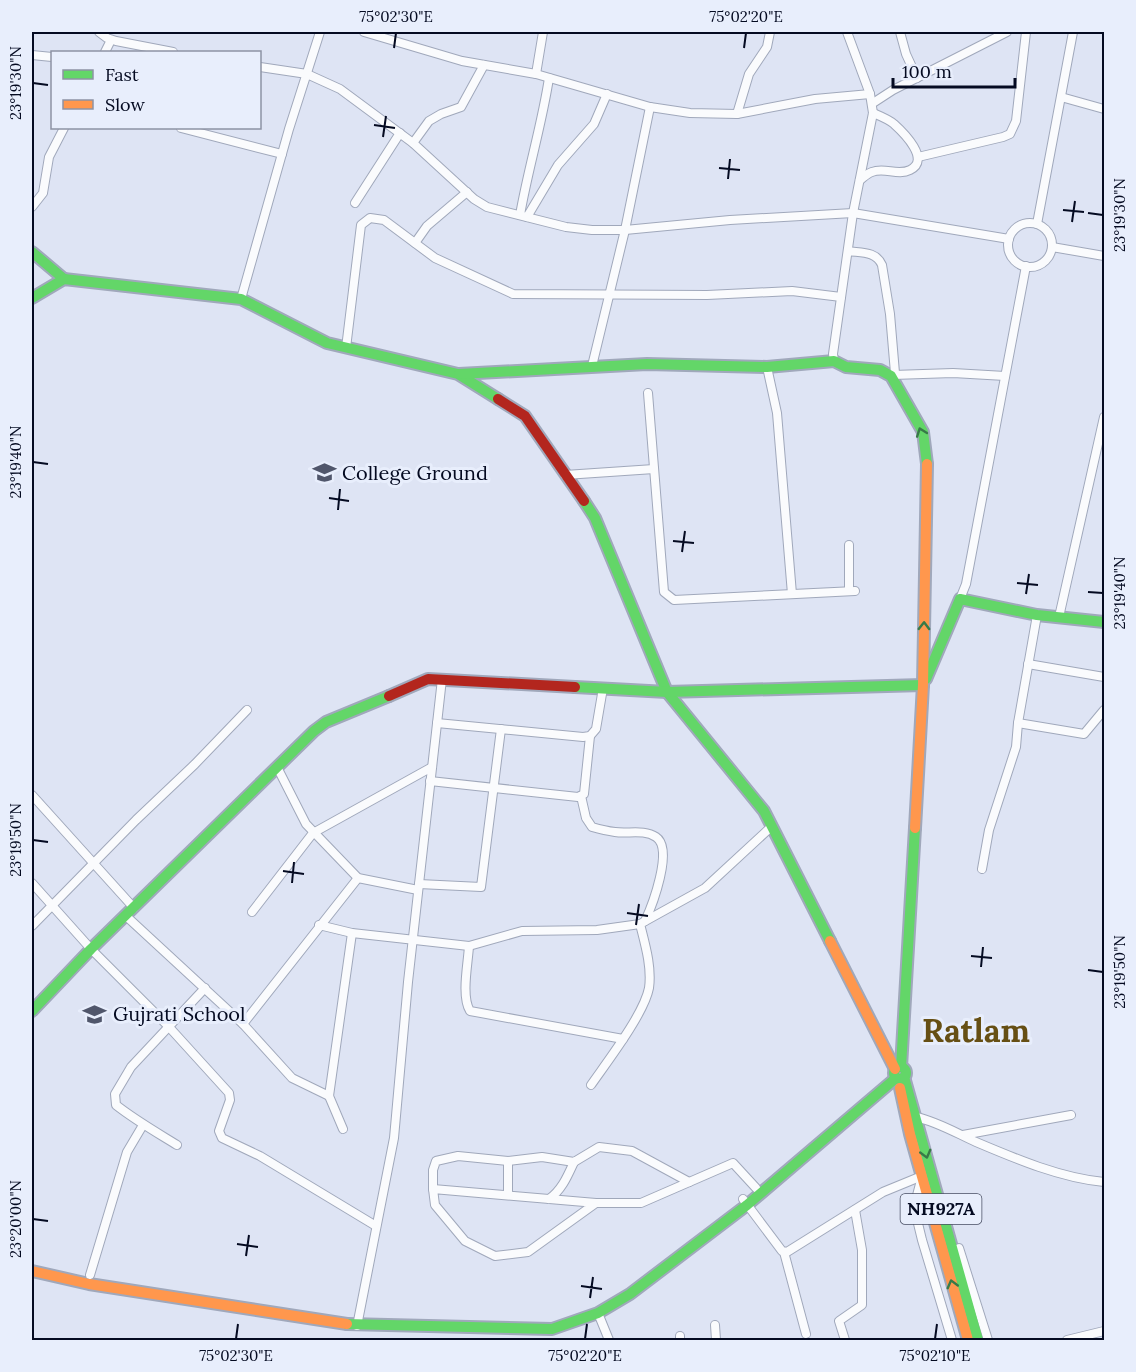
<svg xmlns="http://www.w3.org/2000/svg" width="1136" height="1372" viewBox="0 0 1136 1372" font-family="Lora,serif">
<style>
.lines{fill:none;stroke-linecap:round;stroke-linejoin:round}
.street-casing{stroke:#a0a8bb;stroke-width:10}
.fast-casing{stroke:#a0a8bb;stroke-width:14}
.slow-casing{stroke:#a0a8bb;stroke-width:14}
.jam-casing{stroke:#a0a8bb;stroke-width:14}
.street{stroke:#fafbfd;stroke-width:8}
.fast{stroke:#63d668;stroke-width:10}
.slow{stroke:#ff974d;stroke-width:10}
.jam{stroke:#b3261e;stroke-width:10}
.oneway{stroke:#387a48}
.ticks{fill:none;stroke:#040a21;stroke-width:2}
.labels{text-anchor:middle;stroke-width:6;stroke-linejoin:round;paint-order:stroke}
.shield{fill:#e8eefc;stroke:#484e63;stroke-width:1.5}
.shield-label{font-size:18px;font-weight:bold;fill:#040a21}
.poi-label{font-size:20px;fill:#040a21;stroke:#e8eefc;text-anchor:start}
.town-label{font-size:32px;font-weight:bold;fill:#664f14;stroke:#e8eefc}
.neatline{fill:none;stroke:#040a21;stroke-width:2}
.ticks-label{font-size:15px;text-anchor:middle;fill:#040a21}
</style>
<rect width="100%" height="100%" fill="#dee4f4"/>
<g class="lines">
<defs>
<g id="street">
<path d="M 99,32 L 107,38 L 116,41 L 173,52"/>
<path d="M 364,32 L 462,61 L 536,74 L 650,107 L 690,113 L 737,114 L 815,99 L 870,94"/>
<path d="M 900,32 L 906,54 L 917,78"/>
<path d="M 105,52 L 111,40"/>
<path d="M 32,55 L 52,57"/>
<path d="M 260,67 L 307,74 L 340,89 L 413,143 L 474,199 L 487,207 L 566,227 L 592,230 L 625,230 L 730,220 L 853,213 L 1009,239"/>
<path d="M 536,74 L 543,32"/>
<path d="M 1061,97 L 1104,109"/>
<path d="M 873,103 L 893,90 L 1007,32"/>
<path d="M 737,114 L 749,74 L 767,47 L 770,32"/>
<path d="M 181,128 L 282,154"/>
<path d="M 413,143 L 429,121 L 441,114 L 461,107 L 484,65"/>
<path d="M 918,157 L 1003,137 L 1010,134 L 1016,121 L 1026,32"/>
<path d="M 860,180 C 864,177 868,173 872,172 C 884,167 898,176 910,170 C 931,160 904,133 894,124 C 888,119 880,116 873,113"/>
<path d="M 355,203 L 400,133"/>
<path d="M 32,207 L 43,193 L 49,157 L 64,128"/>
<path d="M 520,215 C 528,169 542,124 549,78"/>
<path d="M 527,217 L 558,165 L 594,124 L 607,94"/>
<circle cx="1030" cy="245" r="22"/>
<path d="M 1037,224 L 1073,32"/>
<path d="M 415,243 L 427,226 L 467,192"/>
<path d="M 1052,247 L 1104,256"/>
<path d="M 848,251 C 861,253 876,251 882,265 L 890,314 L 895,373"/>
<path d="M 241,299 L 289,129 L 320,32"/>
<path d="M 346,348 L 361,225 L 370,218 L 384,220 L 435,258 L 513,294 L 707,295 L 792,291 L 841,297"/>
<path d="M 834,361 L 833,354 L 853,213 L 873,113 L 870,94 L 847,32"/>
<path d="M 592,366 L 625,230 L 650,107"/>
<path d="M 767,367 L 777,413 L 792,594"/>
<path d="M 893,375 L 953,373 L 1005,376"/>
<path d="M 648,393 L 664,592 L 674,600 L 855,591"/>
<path d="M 565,475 L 654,469"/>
<path d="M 849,591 L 849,545"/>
<path d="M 960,599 L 966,584 L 1026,266"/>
<path d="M 1059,617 L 1104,417"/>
<path d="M 1028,664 L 1104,677"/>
<path d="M 437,723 L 583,737 L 590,736 L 596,729 L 603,688"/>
<path d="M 1018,723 L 1084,734 L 1104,710"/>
<path d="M 277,767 L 306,824 L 358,878 L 418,890"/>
<path d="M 430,781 L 578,797 L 584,794 L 590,736"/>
<path d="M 32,795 L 134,908"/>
<path d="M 581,796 L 586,818 L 592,827 C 599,829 607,831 615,832 C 628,834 644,829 656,837 C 674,849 652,906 645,921"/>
<path d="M 982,869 L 989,830 L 1016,747 L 1018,723 L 1037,615"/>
<path d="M 32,883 L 91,949 L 169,1027 L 229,1093 L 230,1100 L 219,1131 L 222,1138 L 260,1156 L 376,1226"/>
<path d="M 419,884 L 481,887 L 501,729"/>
<path d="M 252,912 L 313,833 L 432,767"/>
<path d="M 126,916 L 243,1024 L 292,1078 L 329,1096"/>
<path d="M 319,925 L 352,933 L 469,946 L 522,931 L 597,930 L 640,924 L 705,888 L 771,827"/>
<path d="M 32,926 L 136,820 L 195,764 L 247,710"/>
<path d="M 469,946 C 468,964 461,996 470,1011 L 623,1039"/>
<path d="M 243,1024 L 358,878"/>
<path d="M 591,1085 C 607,1062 644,1014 649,988 C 652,967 645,944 640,924"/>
<path d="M 916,1117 C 938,1122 956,1133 976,1142 C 1016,1159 1061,1178 1104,1182"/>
<path d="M 343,1129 L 329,1096 L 352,933"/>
<path d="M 963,1135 L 1071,1115"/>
<path d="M 177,1145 C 156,1132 135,1120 116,1105 L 115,1094 L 131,1067 L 205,988"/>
<path d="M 921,1180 L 914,1207 L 922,1240 L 952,1340"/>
<path d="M 433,1189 L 433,1170 L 436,1161 L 458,1156 L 508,1161 L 542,1157 L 574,1162 L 599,1147 L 632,1151 L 689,1182"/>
<path d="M 508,1195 L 508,1161"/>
<path d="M 549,1199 C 562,1190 568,1175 574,1162"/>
<path d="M 743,1199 L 782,1251 L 787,1252 L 883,1192 L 922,1176"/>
<path d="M 596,1203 L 433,1189 L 435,1205 L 465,1241 L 495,1256 L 528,1252 L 596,1203 L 641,1203 L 733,1163 L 756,1188"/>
<path d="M 959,1248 L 988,1340"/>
<path d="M 784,1252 L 806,1334"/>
<path d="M 90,1275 L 127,1152 L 143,1125"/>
<path d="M 598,1313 L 609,1340"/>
<path d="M 715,1325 L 716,1340"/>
<path d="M 357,1326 L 394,1138 L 408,982 L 442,679"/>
<path d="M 680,1336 L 680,1340"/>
<path d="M 845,1340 L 839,1321 L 862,1305 L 862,1250 L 855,1210"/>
<path d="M 1067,1340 L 1104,1331"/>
</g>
<g id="fast">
<path d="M 32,252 L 64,279"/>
<path d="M 32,298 L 64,279 L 241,299 L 327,343 L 458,374 L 498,399"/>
<path d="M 459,374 L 647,364 L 767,367 L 834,361 L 846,367 L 880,370 L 891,376 L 923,432 L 927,464"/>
<path d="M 584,501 L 595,518 L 667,692 L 764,811 L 830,941"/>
<path d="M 926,679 L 960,599 L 1037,615 L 1104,622"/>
<path d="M 575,687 L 667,692 L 923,685"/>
<path d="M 32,1011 L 91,949 L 314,731 L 326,722 L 389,696"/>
<circle cx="900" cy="1073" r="6"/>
<path d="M 901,1067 L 915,828"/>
<path d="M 904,1077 L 978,1340"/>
<path d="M 347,1324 L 552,1329 L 598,1313 L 630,1294 L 747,1205 L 896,1078"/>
</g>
<g id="slow">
<path d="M 915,828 L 923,685 L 927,464"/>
<path d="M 830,941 L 895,1069"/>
<path d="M 900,1088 L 910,1134 L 968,1340"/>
<path d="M 32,1271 L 89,1284 L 347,1324"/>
</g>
<g id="jam">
<path d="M 498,399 L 525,416 L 584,501"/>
<path d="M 389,696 L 428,679 L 575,687"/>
</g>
</defs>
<use href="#street" class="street-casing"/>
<use href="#fast" class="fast-casing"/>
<use href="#slow" class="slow-casing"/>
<use href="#jam" class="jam-casing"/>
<use href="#street" class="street"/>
<use href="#fast" class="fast"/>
<use href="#slow" class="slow"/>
<use href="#jam" class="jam"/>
</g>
<defs><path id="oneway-chevron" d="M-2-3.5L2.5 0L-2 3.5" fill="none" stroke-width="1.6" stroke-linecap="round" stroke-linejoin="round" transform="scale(1.5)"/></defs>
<g class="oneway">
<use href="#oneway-chevron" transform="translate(921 432) rotate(-110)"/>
<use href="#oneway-chevron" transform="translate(924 626) rotate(-89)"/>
<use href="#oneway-chevron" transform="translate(926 1154) rotate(75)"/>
<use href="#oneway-chevron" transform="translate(952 1284) rotate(-105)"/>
</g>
<path class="ticks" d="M 394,48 L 396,33M 744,48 L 746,33M 33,83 L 48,85M 374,125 L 395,128M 383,137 L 386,116M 719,168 L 740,170M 728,179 L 730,159M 1063,210 L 1084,212M 1088,213 L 1103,215M 1072,222 L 1075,201M 33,462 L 48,464M 329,498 L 349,501M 338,510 L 340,489M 673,541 L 694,543M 682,552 L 685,531M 1017,583 L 1038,585M 1088,592 L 1103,593M 1026,594 L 1029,574M 33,840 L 48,842M 283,871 L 304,874M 292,883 L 294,862M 627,913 L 648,916M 636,925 L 639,904M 971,956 L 992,958M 981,967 L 983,947M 1088,970 L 1103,972M 33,1219 L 48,1221M 237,1244 L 258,1247M 246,1256 L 249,1235M 581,1286 L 602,1289M 590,1298 L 593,1277M 236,1339 L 238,1324M 585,1339 L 587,1324M 935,1339 L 937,1324"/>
<defs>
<symbol id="university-bare" viewBox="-9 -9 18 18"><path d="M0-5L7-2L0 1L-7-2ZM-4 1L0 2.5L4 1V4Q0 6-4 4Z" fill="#50566b" stroke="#e8eefc" stroke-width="2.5" paint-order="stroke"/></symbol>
<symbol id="school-bare" viewBox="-9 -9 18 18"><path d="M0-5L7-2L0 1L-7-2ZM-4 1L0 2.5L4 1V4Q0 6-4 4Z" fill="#50566b" stroke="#e8eefc" stroke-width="2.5" paint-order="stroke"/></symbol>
</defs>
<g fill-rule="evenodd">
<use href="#university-bare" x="308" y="456" width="33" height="33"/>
<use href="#school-bare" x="78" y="998" width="33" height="33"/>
</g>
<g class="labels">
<rect class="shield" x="900.5" y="1194" width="81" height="30" rx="4.5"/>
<g class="shield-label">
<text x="941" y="1215">NH927A</text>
</g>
<g class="poi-label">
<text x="342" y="480">College Ground</text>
<text x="113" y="1021">Gujrati School</text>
</g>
<g class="town-label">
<text x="976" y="1042">Ratlam</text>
</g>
</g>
<rect width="1136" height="1372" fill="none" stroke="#e8eefc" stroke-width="66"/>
<rect x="51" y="51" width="210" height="78" fill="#e8eefc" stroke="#8d93a4" stroke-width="1.5"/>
<rect x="63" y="70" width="30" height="9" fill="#63d668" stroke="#8d93a4" stroke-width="1.5"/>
<text x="105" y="81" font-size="18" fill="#040a21">Fast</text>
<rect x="63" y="100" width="30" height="9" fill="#ff974d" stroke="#8d93a4" stroke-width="1.5"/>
<text x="105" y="111" font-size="18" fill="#040a21">Slow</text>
<path d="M893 78v9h122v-9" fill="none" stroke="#040a21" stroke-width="3"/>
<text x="902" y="78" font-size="18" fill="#040a21" stroke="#e8eefc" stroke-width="4.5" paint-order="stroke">100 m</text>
<rect x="33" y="33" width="1070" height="1306" class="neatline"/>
<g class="ticks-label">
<text x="396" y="22">75°02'30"E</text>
<text x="746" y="22">75°02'20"E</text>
<text transform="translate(16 83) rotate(-90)" y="5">23°19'30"N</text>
<text transform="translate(1120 215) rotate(-90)" y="5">23°19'30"N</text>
<text transform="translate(16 462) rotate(-90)" y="5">23°19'40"N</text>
<text transform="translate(1120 593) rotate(-90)" y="5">23°19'40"N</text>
<text transform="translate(16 840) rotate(-90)" y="5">23°19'50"N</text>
<text transform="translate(1120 972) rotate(-90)" y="5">23°19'50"N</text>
<text transform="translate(16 1219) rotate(-90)" y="5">23°20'00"N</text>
<text x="236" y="1361">75°02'30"E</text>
<text x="585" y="1361">75°02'20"E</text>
<text x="935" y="1361">75°02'10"E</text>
</g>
</svg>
